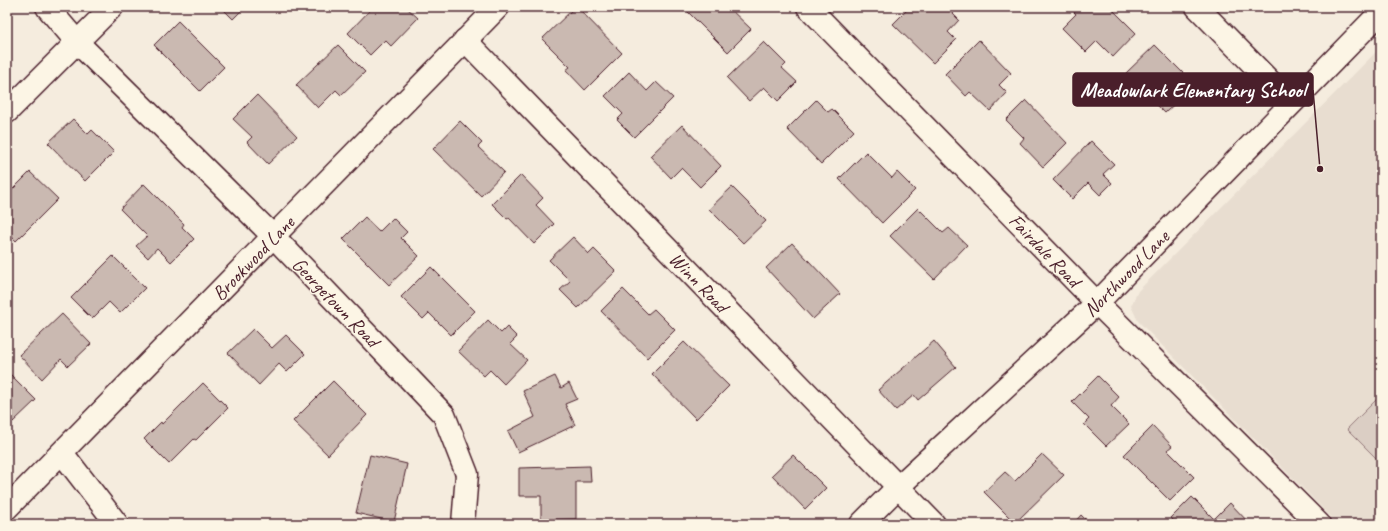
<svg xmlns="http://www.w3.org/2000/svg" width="1388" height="531" viewBox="0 0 1388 531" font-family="Caveat,sans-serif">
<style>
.built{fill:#e8ddd0}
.green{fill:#dbcec4;stroke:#927678}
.building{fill:#cab9b1;stroke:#4a1f2b}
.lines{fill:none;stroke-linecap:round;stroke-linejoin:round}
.minor-casing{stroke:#4a1f2b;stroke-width:25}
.minor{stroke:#fcf5e5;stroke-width:22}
.labels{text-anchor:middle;stroke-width:3;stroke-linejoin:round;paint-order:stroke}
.street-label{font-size:20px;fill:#4a1f2b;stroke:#fcf5e5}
.leader{fill:none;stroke:#4a1f2b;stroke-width:1.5}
.callout-dot{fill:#4a1f2b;stroke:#fcf5e5;stroke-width:1.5}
.callout{fill:#4a1f2b;stroke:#4a1f2b;stroke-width:1.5}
.callout-label{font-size:21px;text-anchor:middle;font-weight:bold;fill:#fff}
</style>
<rect width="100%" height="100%" fill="#f5ecde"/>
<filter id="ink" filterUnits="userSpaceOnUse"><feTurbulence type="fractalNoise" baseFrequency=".025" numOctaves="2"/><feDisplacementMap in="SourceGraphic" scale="8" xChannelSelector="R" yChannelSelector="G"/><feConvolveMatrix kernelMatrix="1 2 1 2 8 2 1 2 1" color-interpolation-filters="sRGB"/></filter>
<g filter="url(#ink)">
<path class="built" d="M 1381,47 L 1381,524 L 1338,524 L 1138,321 L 1131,306 L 1138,291 Z"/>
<path class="green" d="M 1381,395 L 1381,463 L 1347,429 Z"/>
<g class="building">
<path d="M 221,7 L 245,7 L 233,19 Z"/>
<path d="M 373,7 L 406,7 L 418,18 L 391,46 L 385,40 L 370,55 L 348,33 Z"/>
<path d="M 575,7 L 577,7 L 622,53 L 585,90 L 566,70 L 570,67 L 542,39 Z"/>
<path d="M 690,7 L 728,7 L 751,29 L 728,52 L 686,10 Z"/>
<path d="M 910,7 L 946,7 L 959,20 L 948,32 L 956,40 L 933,63 L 893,24 Z"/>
<path d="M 1069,7 L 1110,7 L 1136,33 L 1113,57 L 1097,41 L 1086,52 L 1062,28 L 1076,14 Z"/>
<path d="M 178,21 L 224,67 L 200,91 L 154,45 Z"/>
<path d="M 979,40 L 1011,73 L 999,85 L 1007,93 L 990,111 L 970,92 L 966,96 L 945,74 Z"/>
<path d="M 764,42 L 786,64 L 782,68 L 797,82 L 778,101 L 764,87 L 749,101 L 727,78 Z"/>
<path d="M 338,45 L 365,72 L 341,95 L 336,90 L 318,108 L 296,85 Z"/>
<path d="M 1155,45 L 1184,74 L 1177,81 L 1187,92 L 1165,113 L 1126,73 Z"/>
<path d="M 629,72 L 647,91 L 656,82 L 673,98 L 634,137 L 617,120 L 623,114 L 605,96 Z"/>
<path d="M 257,95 L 297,136 L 268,164 L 247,142 L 252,137 L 233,119 Z"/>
<path d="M 816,100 L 828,112 L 832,109 L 854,131 L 821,164 L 787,129 Z"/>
<path d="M 1026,100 L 1067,143 L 1043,167 L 1020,143 L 1024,138 L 1006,120 Z"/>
<path d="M 73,119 L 88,134 L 92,130 L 114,152 L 85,181 L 48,143 Z"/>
<path d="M 460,121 L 482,143 L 478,147 L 504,172 L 481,196 L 433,149 Z"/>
<path d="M 682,125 L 721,166 L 700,187 L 681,168 L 671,178 L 650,156 Z"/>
<path d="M 1091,141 L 1114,164 L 1103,174 L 1112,183 L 1100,195 L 1088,183 L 1072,199 L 1053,180 Z"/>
<path d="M 866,152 L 892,178 L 897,172 L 915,190 L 882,223 L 839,179 Z"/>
<path d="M 30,172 L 58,199 L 16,241 L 7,232 L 7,195 Z"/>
<path d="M 521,175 L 543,198 L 536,205 L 554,224 L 534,244 L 509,218 L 507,219 L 492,204 Z"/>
<path d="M 144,184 L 184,224 L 182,227 L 194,239 L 171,262 L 157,248 L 148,258 L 136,246 L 147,236 L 120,209 Z"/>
<path d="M 732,187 L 766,221 L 743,243 L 709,209 Z"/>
<path d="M 918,208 L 943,233 L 949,228 L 967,245 L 934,279 L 890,236 Z"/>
<path d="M 365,217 L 379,232 L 393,218 L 407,232 L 401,238 L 419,256 L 389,285 L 343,239 Z"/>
<path d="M 573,237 L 589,254 L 594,249 L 616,271 L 578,308 L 560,290 L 570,281 L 549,260 Z"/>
<path d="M 792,243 L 840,294 L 813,319 L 766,268 Z"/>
<path d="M 113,256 L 145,288 L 120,313 L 109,302 L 92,319 L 71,298 Z"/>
<path d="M 431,267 L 475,311 L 451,335 L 429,313 L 423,319 L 401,297 Z"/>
<path d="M 623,289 L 648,314 L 654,309 L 675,330 L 647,358 L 601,311 Z"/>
<path d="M 62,314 L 91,344 L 68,366 L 61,359 L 42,379 L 19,355 Z"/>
<path d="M 488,320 L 501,333 L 507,327 L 517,337 L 510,344 L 527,360 L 504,384 L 490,370 L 484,376 L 458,351 Z"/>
<path d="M 253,329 L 272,348 L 286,335 L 305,354 L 287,372 L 279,364 L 259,385 L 228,353 Z"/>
<path d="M 934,341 L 956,367 L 918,400 L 914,395 L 896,410 L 878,390 Z"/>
<path d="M 684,342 L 729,386 L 696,419 L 652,374 Z"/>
<path d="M 7,371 L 36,400 L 13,422 L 7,416 Z"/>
<path d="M 555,376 L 561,388 L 569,383 L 577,399 L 565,404 L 575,425 L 518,452 L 508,431 L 535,417 L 523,391 Z"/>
<path d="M 1098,376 L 1119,397 L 1111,406 L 1129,424 L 1106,446 L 1084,424 L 1089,419 L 1072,402 Z"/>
<path d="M 333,381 L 367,415 L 328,455 L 293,421 Z"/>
<path d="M 203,383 L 228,408 L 196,440 L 194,439 L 169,464 L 144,439 L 161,422 L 162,424 Z"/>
<path d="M 1153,426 L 1172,446 L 1167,450 L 1194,477 L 1170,501 L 1124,455 Z"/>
<path d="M 1042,454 L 1064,475 L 1015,523 L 984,492 L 1005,472 L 1015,481 Z"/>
<path d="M 370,455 L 407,464 L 394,522 L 356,513 Z"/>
<path d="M 793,455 L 826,488 L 805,509 L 772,475 Z"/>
<path d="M 590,466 L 591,482 L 576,482 L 576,519 L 541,520 L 541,496 L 519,496 L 519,468 Z"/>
<path d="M 1192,497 L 1214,519 L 1230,503 L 1250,524 L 1177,524 L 1171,518 Z"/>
<path d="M 1081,515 L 1090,524 L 1073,524 Z"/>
</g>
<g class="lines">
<defs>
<g id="minor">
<path d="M 47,7 L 77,42 L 274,237 L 444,415 L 467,474 L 463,524"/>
<path d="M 808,7 L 1097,303 L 1319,524"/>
<path d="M 1197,7 L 1291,103"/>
<path d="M 465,40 L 934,524"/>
<path d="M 7,112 L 112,7"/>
<path d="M 62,453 L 117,524"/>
<path d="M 7,508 L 498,7"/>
<path id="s1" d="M 861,524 L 898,487 L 1097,303 L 1381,12"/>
</g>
</defs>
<use href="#minor" class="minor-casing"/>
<use href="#minor" class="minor"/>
</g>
</g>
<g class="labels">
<g class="street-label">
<text transform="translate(1045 250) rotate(46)" y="7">Fairdale Road</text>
<text transform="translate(253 258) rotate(-46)" y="7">Brookwood Lane</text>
<text dy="7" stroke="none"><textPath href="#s1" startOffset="365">Northwood Lane</textPath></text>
<text transform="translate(699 282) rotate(46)" y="7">Winn Road</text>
<text transform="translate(336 302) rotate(46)" y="7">Georgetown Road</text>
</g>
</g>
<path class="leader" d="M1320 169L1313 90"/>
<circle class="callout-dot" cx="1320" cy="169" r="4"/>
<rect class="callout" x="1073" y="73" width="240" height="33" rx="4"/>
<g class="callout-label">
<text x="1193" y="97">Meadowlark Elementary School</text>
</g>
<rect width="1388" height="531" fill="none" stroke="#fcf5e5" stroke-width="24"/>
<rect x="12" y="12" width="1364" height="507" fill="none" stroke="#4a1f2b" stroke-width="1.5" filter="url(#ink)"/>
</svg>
